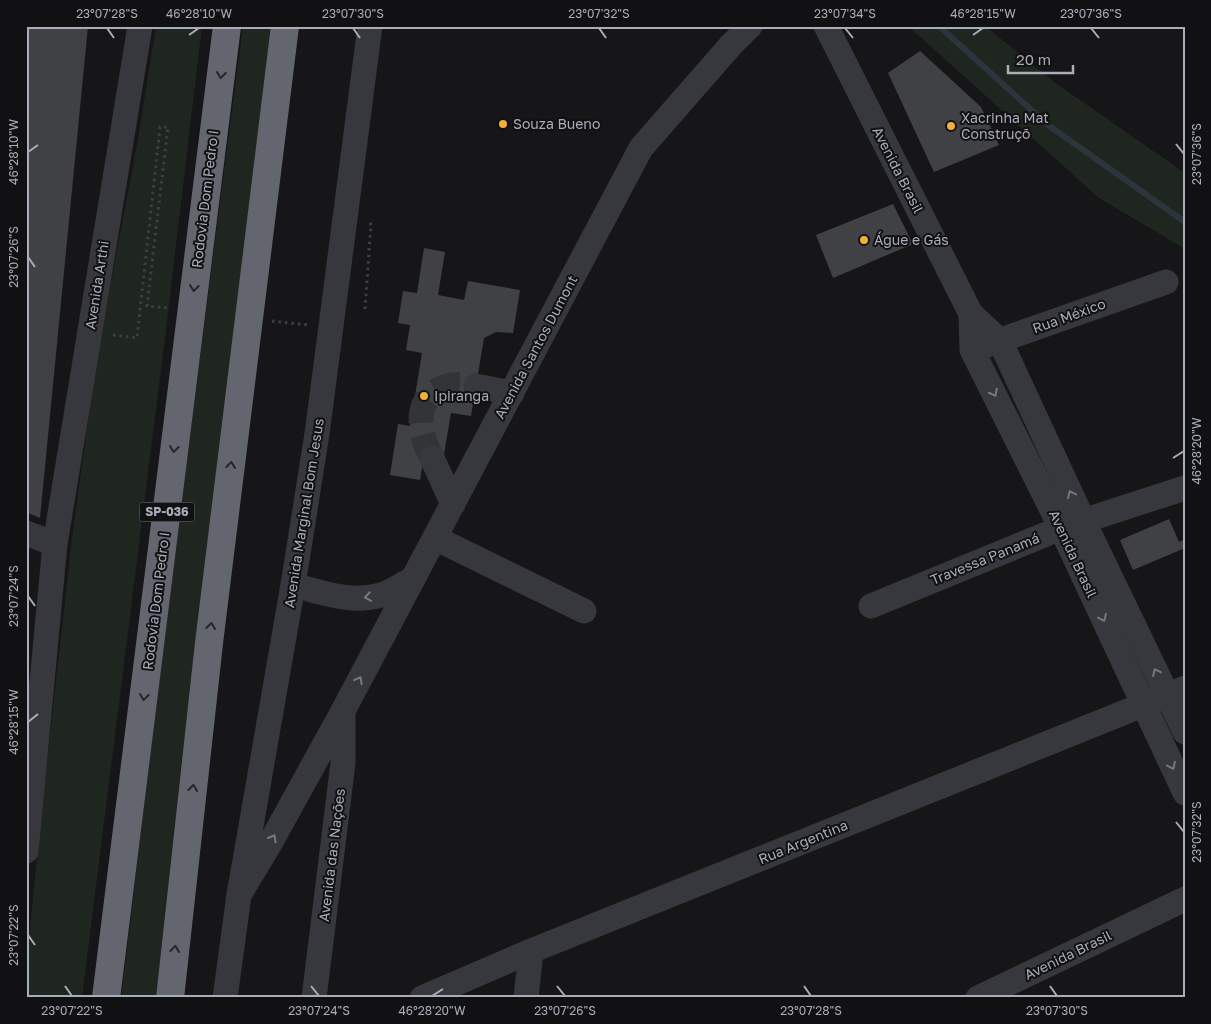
<svg xmlns="http://www.w3.org/2000/svg" width="1211" height="1024" viewBox="0 0 1211 1024" font-family="'Golos Text',sans-serif">
<style>
.green{fill:#1e261f}
.lines{fill:none;stroke-linecap:round;stroke-linejoin:round}
.stream{stroke:#2c353c;stroke-width:6}
.building{fill:#404145}
.minor-tunnel{stroke:#333438;stroke-width:25;stroke-dasharray:25 12;stroke-linecap:butt}
.path{stroke:#3d3f44;stroke-width:3;stroke-dasharray:2.5 4;stroke-linecap:butt}
.minor{stroke:#37383d;stroke-width:25}
.highway{stroke:#63666e;stroke-width:28}
.oneway{stroke:#26262a}
.oneway2{stroke:#757881}
.ticks{fill:none;stroke:#a8adb8;stroke-width:2}
.poi-dot{fill:#f2b134;stroke:#111113;stroke-width:2}
.labels{text-anchor:middle;stroke-width:4;stroke-linejoin:round;paint-order:stroke}
.shield{fill:#111113;stroke:#7b7e86;stroke-width:1}
.shield-label{font-size:12px;font-weight:bold;fill:#a8adb8}
.poi-label{font-size:14px;fill:#a8adb8;stroke:#111113;text-anchor:start}
.street-label{font-size:14px;fill:#a8adb8;stroke:#111113}
.neatline{fill:none;stroke:#a8adb8;stroke-width:2}
.ticks-label{font-size:12px;text-anchor:middle;fill:#a8adb8}
</style>
<rect width="100%" height="100%" fill="#161618"/>
<g class="green">
<path d="M 156,26 L 202,26 L 166,330 L 82,998 L 26,998 L 26,970 L 41,815 L 72,538 L 89,414 L 104,319 L 138,139 Z"/>
<path d="M 243,26 L 274,26 L 181,765 L 156,998 L 121,998 L 173,565 Z"/>
<path d="M 908,26 L 985,26 L 1057,84 L 1185,173 L 1185,249 L 1099,198 Z"/>
</g>
<g class="lines">
<path class="stream" d="M 939,26 L 1048,125 L 1185,222"/>
</g>
<g class="building">
<path d="M 26,26 L 88,26 L 40,518 L 26,512 Z"/>
<path d="M 920,51 L 981,107 L 999,145 L 934,172 L 888,73 Z"/>
<path d="M 893,204 L 913,244 L 833,278 L 816,235 Z"/>
<path d="M 424,248 L 445,252 L 438,295 L 464,300 L 468,281 L 520,290 L 513,333 L 496,332 L 484,338 L 471,416 L 451,413 L 443,460 L 424,457 L 420,480 L 390,475 L 398,424 L 410,426 L 422,353 L 406,350 L 410,325 L 398,323 L 403,291 L 417,293 Z"/>
<path d="M 1169,519 L 1179,542 L 1185,539 L 1185,548 L 1133,570 L 1120,540 Z"/>
</g>
<g class="lines">
<path class="minor-tunnel" d="M 432,458 C 417,430 412,393 452,385 C 460,384 469,386 476,386"/>
<g class="path">
<path d="M 365,309 L 371,224 L 367,224"/>
<path d="M 272,321 L 308,325"/>
<path d="M 113,335 L 137,338 L 160,127 L 168,127 L 147,306 L 169,308"/>
</g>
<g class="minor">
<path d="M 826,26 L 971,314 L 1000,341 L 1083,520 L 1185,732"/>
<path d="M 971,314 L 972,350 L 1061,528 L 1185,793"/>
<path d="M 984,346 L 1166,282"/>
<path d="M 476,386 L 512,393"/>
<path d="M 432,458 L 453,504"/>
<path d="M 26,533 L 55,544"/>
<path d="M 435,538 L 584,611"/>
<path d="M 293,585 C 324,593 358,606 389,592 C 397,588 405,583 413,579"/>
<path d="M 871,606 L 1061,528 L 1185,488"/>
<path d="M 26,851 L 55,544 L 140,26"/>
<path d="M 239,895 L 272,840 L 343,711 L 641,148 L 731,45 L 750,26"/>
<path d="M 225,998 L 239,895 L 293,585 L 317,434 L 370,26"/>
<path d="M 314,998 L 343,763 L 343,714"/>
<path d="M 422,998 L 531,951 L 1185,688"/>
<path d="M 526,998 L 531,951"/>
<path d="M 978,998 L 1185,899"/>
</g>
<g class="highway">
<path d="M 106,998 L 227,26"/>
<path d="M 170,998 L 209,643 L 285,26"/>
</g>
</g>
<defs><path id="oneway-chevron" d="M-2-3.5L2.5 0L-2 3.5" fill="none" stroke-width="1.6" stroke-linecap="round" stroke-linejoin="round" transform="scale(1.25)"/></defs>
<g class="oneway">
<use href="#oneway-chevron" transform="translate(221 75) rotate(97)"/>
<use href="#oneway-chevron" transform="translate(194 288) rotate(97)"/>
<use href="#oneway-chevron" transform="translate(174 449) rotate(97)"/>
<use href="#oneway-chevron" transform="translate(231 465) rotate(-83)"/>
<use href="#oneway-chevron" transform="translate(211 626) rotate(-83)"/>
<use href="#oneway-chevron" transform="translate(144 697) rotate(97)"/>
<use href="#oneway-chevron" transform="translate(193 788) rotate(-84)"/>
<use href="#oneway-chevron" transform="translate(175 949) rotate(-84)"/>
</g>
<g class="oneway2">
<use href="#oneway-chevron" transform="translate(994 393) rotate(63)"/>
<use href="#oneway-chevron" transform="translate(1071 494) rotate(-115)"/>
<use href="#oneway-chevron" transform="translate(368 597) rotate(171)"/>
<use href="#oneway-chevron" transform="translate(1103 618) rotate(65)"/>
<use href="#oneway-chevron" transform="translate(1156 672) rotate(-115)"/>
<use href="#oneway-chevron" transform="translate(359 680) rotate(-62)"/>
<use href="#oneway-chevron" transform="translate(1172 766) rotate(65)"/>
<use href="#oneway-chevron" transform="translate(273 838) rotate(-60)"/>
</g>
<path class="ticks" d="M 107,28 L 114,38M 353,28 L 360,38M 599,28 L 606,38M 845,28 L 853,38M 1091,28 L 1099,38M 189,35 L 199,28M 973,35 L 983,28M 1176,144 L 1184,154M 28,152 L 38,145M 28,257 L 35,267M 1173,458 L 1184,451M 28,596 L 35,606M 28,722 L 38,714M 1176,822 L 1184,832M 28,935 L 35,945M 65,986 L 72,996M 311,986 L 319,996M 557,986 L 565,996M 804,986 L 811,996M 1050,986 L 1057,996M 432,996 L 443,989"/>
<g class="poi-dot">
<circle cx="503" cy="124" r="5"/>
<circle cx="951" cy="126" r="5"/>
<circle cx="864" cy="240" r="5"/>
<circle cx="424" cy="396" r="5"/>
</g>
<g class="labels">
<rect class="shield" x="139.5" y="502.5" width="55" height="19" rx="4"/>
<g class="shield-label">
<text x="167" y="516">SP-036</text>
</g>
<g class="poi-label">
<text x="961" y="123">Xacrinha Mat<tspan x="961" dy="16">Construçõ</tspan></text>
<text x="513" y="129">Souza Bueno</text>
<text x="874" y="245">Águe e Gás</text>
<text x="434" y="401">Ipiranga</text>
</g>
<g class="street-label">
<text transform="translate(898 170) rotate(63)" y="5">Avenida Brasil</text>
<text transform="translate(205 199) rotate(-83)" y="5">Rodovia Dom Pedro I</text>
<text transform="translate(97 285) rotate(-81)" y="5">Avenida Arthi</text>
<text transform="translate(1069 316) rotate(-20)" y="5">Rua México</text>
<text transform="translate(536 347) rotate(-62)" y="5">Avenida Santos Dumont</text>
<text transform="translate(304 513) rotate(-81)" y="5">Avenida Marginal Bom Jesus</text>
<text transform="translate(1073 554) rotate(65)" y="5">Avenida Brasil</text>
<text transform="translate(985 559) rotate(-22)" y="5">Travessa Panamá</text>
<text transform="translate(156 601) rotate(-83)" y="5">Rodovia Dom Pedro I</text>
<text transform="translate(803 842) rotate(-22)" y="5">Rua Argentina</text>
<text transform="translate(332 855) rotate(-83)" y="5">Avenida das Nações</text>
<text transform="translate(1068 955) rotate(-26)" y="5">Avenida Brasil</text>
</g>
</g>
<rect width="1211" height="1024" fill="none" stroke="#111113" stroke-width="55"/>
<path d="M1008 65v8h65v-8" fill="none" stroke="#a8adb8" stroke-width="2.5"/>
<text x="1016" y="65" font-size="15" fill="#a8adb8" stroke="#111113" stroke-width="4" paint-order="stroke">20 m</text>
<rect x="28" y="28" width="1156" height="968" class="neatline"/>
<g class="ticks-label">
<text x="107" y="18">23°07'28"S</text>
<text x="199" y="18">46°28'10"W</text>
<text x="353" y="18">23°07'30"S</text>
<text x="599" y="18">23°07'32"S</text>
<text x="845" y="18">23°07'34"S</text>
<text x="983" y="18">46°28'15"W</text>
<text x="1091" y="18">23°07'36"S</text>
<text transform="translate(14 152) rotate(-90)" y="4">46°28'10"W</text>
<text transform="translate(1197 154) rotate(-90)" y="4">23°07'36"S</text>
<text transform="translate(14 257) rotate(-90)" y="4">23°07'26"S</text>
<text transform="translate(1197 451) rotate(-90)" y="4">46°28'20"W</text>
<text transform="translate(14 596) rotate(-90)" y="4">23°07'24"S</text>
<text transform="translate(14 722) rotate(-90)" y="4">46°28'15"W</text>
<text transform="translate(1197 832) rotate(-90)" y="4">23°07'32"S</text>
<text transform="translate(14 935) rotate(-90)" y="4">23°07'22"S</text>
<text x="72" y="1015">23°07'22"S</text>
<text x="319" y="1015">23°07'24"S</text>
<text x="432" y="1015">46°28'20"W</text>
<text x="565" y="1015">23°07'26"S</text>
<text x="811" y="1015">23°07'28"S</text>
<text x="1057" y="1015">23°07'30"S</text>
</g>
</svg>
